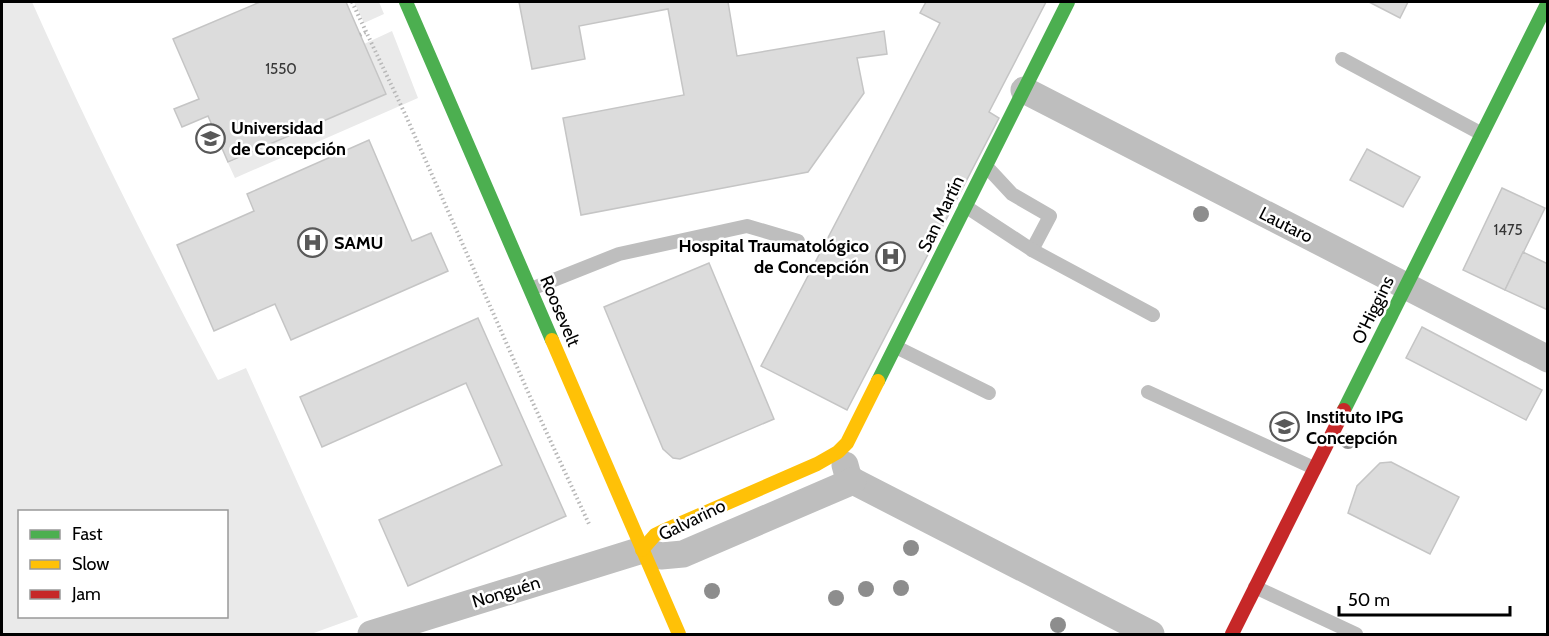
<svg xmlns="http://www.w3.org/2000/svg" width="1549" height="636" viewBox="0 0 1549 636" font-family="Cabin,sans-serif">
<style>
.green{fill:#eaeaea;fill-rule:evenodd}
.building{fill:#dcdcdc;stroke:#c5c5c5;stroke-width:1.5}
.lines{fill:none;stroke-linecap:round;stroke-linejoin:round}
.path{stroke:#b8b8b8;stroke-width:4;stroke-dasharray:1.5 3;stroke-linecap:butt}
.lane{stroke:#bebebe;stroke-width:14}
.street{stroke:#bebebe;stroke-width:27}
.fast{stroke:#4caf50;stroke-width:14}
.slow{stroke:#ffc107;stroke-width:14}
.jam{stroke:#c62828;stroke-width:14}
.tree{fill:#8d8d8d}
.labels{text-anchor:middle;stroke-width:5;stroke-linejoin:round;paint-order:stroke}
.number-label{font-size:15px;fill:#373737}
.poi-label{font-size:18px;font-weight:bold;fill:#000;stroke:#fff;text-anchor:start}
.street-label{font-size:18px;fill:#000;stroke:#fff}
</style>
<rect width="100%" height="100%" fill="#fff"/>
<g class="green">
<path d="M 2,2 L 32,2 C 89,130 152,256 218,380 L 246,368 L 358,617 L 311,634 L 4,634 L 2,632 ZM 20,512 L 226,512 L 226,616 L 20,616 Z"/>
<path d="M 354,2 L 379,2 L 384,14 L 364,23 Z"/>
<path d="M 392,31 L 418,98 L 235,178 L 228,163 L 386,94 L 364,44 Z"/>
</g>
<g class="building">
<path d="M 260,2 L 346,2 L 386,94 L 228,162 L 208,116 L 182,127 L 174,109 L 199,99 L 173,39 Z"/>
<path d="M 519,2 L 728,2 L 737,56 L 884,31 L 887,54 L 857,58 L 864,93 L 808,172 L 581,215 L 563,118 L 684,95 L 668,9 L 579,26 L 585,59 L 532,69 Z"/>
<path d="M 926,2 L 1046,2 L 989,112 L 999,118 L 847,410 L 761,366 L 940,23 L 920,13 Z"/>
<path d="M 1369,2 L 1408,2 L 1400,18 Z"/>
<path d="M 369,140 L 412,241 L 431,233 L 448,271 L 291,340 L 275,304 L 214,331 L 177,245 L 254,211 L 247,194 Z"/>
<path d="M 1367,149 L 1420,177 L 1403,207 L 1350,180 Z"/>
<path d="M 1502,188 L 1545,208 L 1505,290 L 1463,270 Z"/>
<path d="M 1523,252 L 1548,264 L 1548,310 L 1505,290 Z"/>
<path d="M 709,263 L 774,419 L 680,459 L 673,458 L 663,449 L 604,307 Z"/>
<path d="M 478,318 L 566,516 L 408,586 L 379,520 L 502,465 L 466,383 L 322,447 L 300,397 Z"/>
<path d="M 1422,327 L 1542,390 L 1526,420 L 1406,358 Z"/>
<path d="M 1391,462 L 1459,497 L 1430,554 L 1348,513 L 1357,486 L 1380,463 Z"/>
</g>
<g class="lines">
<g class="path">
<path d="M 352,2 L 406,116 L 532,401 L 589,524"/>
<path d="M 360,35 L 366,32"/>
</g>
<g class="lane">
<path d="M 1342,59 L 1482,134"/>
<path d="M 986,166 L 1012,194 L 1050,216 L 1032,250"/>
<path d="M 965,206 L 1032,250 L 1153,315"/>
<path d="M 531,289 L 619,254 L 747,226 L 798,241"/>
<path d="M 896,347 L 989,393"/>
<path d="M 1148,392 L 1314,468"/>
<path d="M 1255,587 L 1356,634"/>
</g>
<g class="street">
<path d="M 1024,90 L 1548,359"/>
<path d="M 845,465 L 848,476 L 853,481 L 1151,634"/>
<path d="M 371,634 L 642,550 L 661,556 L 683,554 L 853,481"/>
</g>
<g class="fast">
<path d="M 406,2 L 552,340"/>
<path d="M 878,381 L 1068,2"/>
<path d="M 1344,410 L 1548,2"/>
</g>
<g class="slow">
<path d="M 552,340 L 679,634"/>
<path d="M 642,550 L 655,535 L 663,531 L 817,464 L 838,452 L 847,443 L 878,381"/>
</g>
<path class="jam" d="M 1232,634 L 1344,410"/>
</g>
<g class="tree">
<circle cx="1201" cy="214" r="8"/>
<circle cx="1348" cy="441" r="8"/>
<circle cx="911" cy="548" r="8"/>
<circle cx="901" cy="588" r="8"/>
<circle cx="866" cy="589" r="8"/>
<circle cx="712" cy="591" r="8"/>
<circle cx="836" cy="598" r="8"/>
<circle cx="1058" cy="625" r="8"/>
</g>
<defs>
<symbol id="university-ring" viewBox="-11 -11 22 22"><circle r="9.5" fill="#fff" stroke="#595959" stroke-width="1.5"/><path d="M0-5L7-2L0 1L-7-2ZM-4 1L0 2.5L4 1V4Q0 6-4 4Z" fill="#595959"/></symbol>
<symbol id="hospital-ring" viewBox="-11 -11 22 22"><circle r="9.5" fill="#fff" stroke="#595959" stroke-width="1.5"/><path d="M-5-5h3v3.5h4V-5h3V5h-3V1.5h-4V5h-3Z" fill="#595959"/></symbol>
</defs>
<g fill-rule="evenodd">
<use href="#university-ring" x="194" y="122" width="33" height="33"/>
<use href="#hospital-ring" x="296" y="226" width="33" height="33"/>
<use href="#hospital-ring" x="874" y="240" width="33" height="33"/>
<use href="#university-ring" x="1268" y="410" width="33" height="33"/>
</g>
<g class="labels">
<g class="number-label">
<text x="281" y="74">1550</text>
<text x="1508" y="235">1475</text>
</g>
<g class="poi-label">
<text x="231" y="134">Universidad<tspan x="231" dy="21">de Concepción</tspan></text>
<text x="334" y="249">SAMU</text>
<text x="869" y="252" text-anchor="end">Hospital Traumatológico<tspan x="869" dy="21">de Concepción</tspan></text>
<text x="1306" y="423">Instituto IPG<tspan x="1306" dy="21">Concepción</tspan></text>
</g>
<g class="street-label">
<text transform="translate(941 214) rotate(-64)" y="6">San Martín</text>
<text transform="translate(1286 225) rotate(27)" y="6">Lautaro</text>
<text transform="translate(1373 310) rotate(-64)" y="6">O'Higgins</text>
<text transform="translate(560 311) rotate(67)" y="6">Roosevelt</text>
<text transform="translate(692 520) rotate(-26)" y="6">Galvarino</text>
<text transform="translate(506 592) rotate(-17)" y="6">Nonguén</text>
</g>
</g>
<rect width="1549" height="636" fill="none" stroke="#000000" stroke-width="6"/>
<rect x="18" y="510" width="210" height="108" fill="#ffffff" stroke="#999999" stroke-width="1.5"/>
<rect x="30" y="530" width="30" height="9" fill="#4caf50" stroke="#999999" stroke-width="1.5"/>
<text x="72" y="540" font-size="18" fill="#000000">Fast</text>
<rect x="30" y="560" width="30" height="9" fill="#ffc107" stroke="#999999" stroke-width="1.5"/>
<text x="72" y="570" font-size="18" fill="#000000">Slow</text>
<rect x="30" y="590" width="30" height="9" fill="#c62828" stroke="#999999" stroke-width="1.5"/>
<text x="72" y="600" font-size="18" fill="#000000">Jam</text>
<path d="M1339 606v9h171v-9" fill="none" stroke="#000000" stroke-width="3"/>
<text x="1348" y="606" font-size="18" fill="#000000" stroke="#ffffff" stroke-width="4.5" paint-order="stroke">50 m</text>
</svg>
